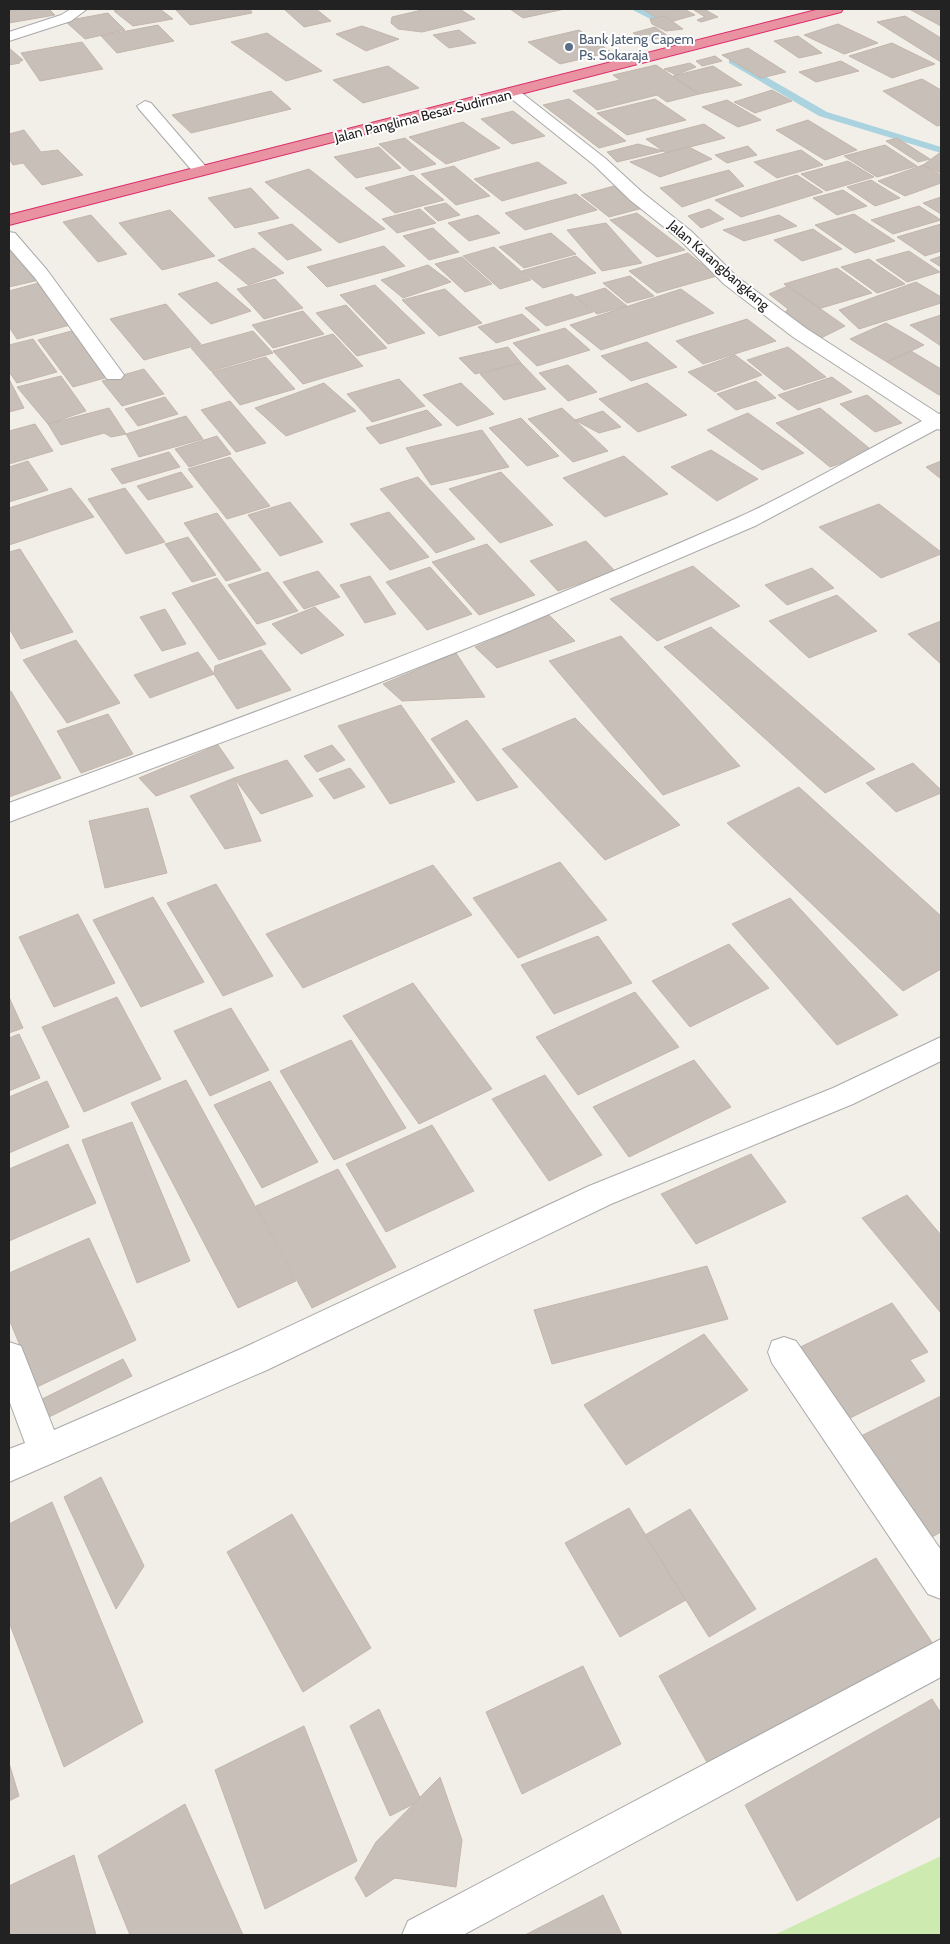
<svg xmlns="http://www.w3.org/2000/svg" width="950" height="1944" viewBox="0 0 950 1944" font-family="Cabin,sans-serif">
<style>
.grass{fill:#cdebb0}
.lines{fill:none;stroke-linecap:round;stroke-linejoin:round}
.stream{fill:#aad3df;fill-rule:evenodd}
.building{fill:#c7bfb8;stroke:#c4b6ab}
.minor-casing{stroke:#a9a9a9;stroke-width:2}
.highway-casing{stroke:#dc2a67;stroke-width:2}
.minor{fill:#fff;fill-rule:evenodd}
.highway{fill:#e892a2;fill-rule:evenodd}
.service-dot{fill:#5c6f8a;stroke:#fff;stroke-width:2}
.labels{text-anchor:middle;stroke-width:4;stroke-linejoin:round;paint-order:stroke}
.far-service-label{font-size:14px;fill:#4e5e75;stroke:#fff;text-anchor:start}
.far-street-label{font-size:14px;fill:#222;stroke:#fff}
</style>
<rect width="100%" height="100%" fill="#f2efe9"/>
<path class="grass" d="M 941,1856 L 941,1935 L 774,1935 Z"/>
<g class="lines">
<g class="stream">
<path d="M 631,9 L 643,9 L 666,21 L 658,23 Z"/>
<path d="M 729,59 L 735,59 L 827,112 L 941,147 L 941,153 L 819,116 L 729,63 Z"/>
</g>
</g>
<g class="building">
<path d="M 49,9 L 55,15 L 9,23 L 9,10 Z"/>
<path d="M 122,9 L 160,9 L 173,19 L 133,26 L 114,11 Z"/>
<path d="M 175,9 L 250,9 L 252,13 L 190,25 Z"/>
<path d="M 284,9 L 316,9 L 331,21 L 304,27 Z"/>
<path d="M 426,9 L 460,9 L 475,19 L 422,32 L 398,29 L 391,23 L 392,17 Z"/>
<path d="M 510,9 L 565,9 L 523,18 Z"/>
<path d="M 642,9 L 684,9 L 695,15 L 666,23 Z"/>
<path d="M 704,9 L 718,17 L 701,22 L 697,20 L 705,17 L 694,10 Z"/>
<path d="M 909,9 L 941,9 L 941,26 Z"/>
<path d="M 108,13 L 125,30 L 85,39 L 65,21 Z"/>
<path d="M 665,16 L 683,29 L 666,31 L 652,24 L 650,19 Z"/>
<path d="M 905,16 L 941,38 L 941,62 L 877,22 Z"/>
<path d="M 838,24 L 878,43 L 844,54 L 804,35 Z"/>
<path d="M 158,25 L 174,41 L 117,53 L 101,36 Z"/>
<path d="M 362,26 L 399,39 L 366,51 L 336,34 Z"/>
<path d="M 655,27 L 668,36 L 646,41 L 633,33 Z"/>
<path d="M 459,30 L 476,43 L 449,48 L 433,35 Z"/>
<path d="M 579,30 L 611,52 L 560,64 L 528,42 Z"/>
<path d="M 267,33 L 322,71 L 286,81 L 231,42 Z"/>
<path d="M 798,36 L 822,53 L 799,58 L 774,41 Z"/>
<path d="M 82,42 L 103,69 L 40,81 L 21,53 Z"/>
<path d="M 892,43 L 935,64 L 892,78 L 849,56 Z"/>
<path d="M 9,48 L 23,60 L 19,62 L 20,63 L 9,65 Z"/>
<path d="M 748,48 L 786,72 L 761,78 L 722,55 Z"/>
<path d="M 715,56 L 722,61 L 702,66 L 696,61 Z"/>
<path d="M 841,61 L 859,71 L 816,82 L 799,72 Z"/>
<path d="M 690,63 L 696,67 L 676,75 L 664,69 Z"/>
<path d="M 656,65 L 699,94 L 667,102 L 657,95 L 597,110 L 573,91 L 620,80 L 613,75 Z"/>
<path d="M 388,66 L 419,88 L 363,103 L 333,80 Z"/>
<path d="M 713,66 L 742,85 L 699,94 L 673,76 Z"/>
<path d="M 922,79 L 941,90 L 941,125 L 937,126 L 883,91 Z"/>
<path d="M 772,90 L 792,101 L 755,113 L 734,102 Z"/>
<path d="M 271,91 L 291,109 L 191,133 L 172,115 Z"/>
<path d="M 569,99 L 626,141 L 599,148 L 543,105 Z"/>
<path d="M 655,99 L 686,120 L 627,135 L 597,113 Z"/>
<path d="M 727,100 L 761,120 L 738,127 L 702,107 Z"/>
<path d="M 513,111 L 545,136 L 512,144 L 481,119 Z"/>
<path d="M 808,120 L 857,150 L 825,160 L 776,130 Z"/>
<path d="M 463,122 L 500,148 L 446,164 L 409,137 Z"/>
<path d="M 704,124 L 725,138 L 666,153 L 646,139 Z"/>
<path d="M 24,130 L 41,152 L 58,150 L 83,175 L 42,185 L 23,163 L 13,165 L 9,159 L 9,134 Z"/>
<path d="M 405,138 L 436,164 L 410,171 L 379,144 Z"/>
<path d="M 897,138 L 930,159 L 918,162 L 886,141 Z"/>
<path d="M 638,144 L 663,151 L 617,162 L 607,152 Z"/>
<path d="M 885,145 L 917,166 L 877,177 L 844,156 Z"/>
<path d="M 748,146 L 757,155 L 727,163 L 715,155 Z"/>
<path d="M 379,147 L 401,168 L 356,178 L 334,157 Z"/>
<path d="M 689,147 L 712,159 L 660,177 L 630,162 Z"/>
<path d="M 801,150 L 823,165 L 777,178 L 754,162 Z"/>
<path d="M 941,152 L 941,173 L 923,165 Z"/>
<path d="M 848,161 L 874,177 L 826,191 L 801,174 Z"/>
<path d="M 538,162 L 567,183 L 502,201 L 474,179 Z"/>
<path d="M 923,165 L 941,175 L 941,183 L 905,196 L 878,181 Z"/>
<path d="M 454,166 L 490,196 L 456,205 L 421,174 Z"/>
<path d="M 309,169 L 385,229 L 339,243 L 265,182 Z"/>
<path d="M 729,170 L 744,186 L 682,207 L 660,188 Z"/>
<path d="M 413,175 L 444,200 L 395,213 L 365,188 Z"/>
<path d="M 797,175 L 823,192 L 741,217 L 715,200 Z"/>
<path d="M 871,180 L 900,198 L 875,206 L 847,187 Z"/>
<path d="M 614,186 L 643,208 L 609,217 L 581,195 Z"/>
<path d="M 251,188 L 279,218 L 235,228 L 208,198 Z"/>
<path d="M 843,190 L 867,206 L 837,215 L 813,198 Z"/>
<path d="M 576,194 L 597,210 L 525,230 L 505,213 Z"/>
<path d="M 941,197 L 941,214 L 923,203 Z"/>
<path d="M 446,203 L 460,215 L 438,221 L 424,208 Z"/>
<path d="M 919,206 L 941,220 L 893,234 L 871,220 Z"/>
<path d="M 420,209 L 436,223 L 397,233 L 382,219 Z"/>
<path d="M 709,209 L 724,219 L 701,228 L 688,216 Z"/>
<path d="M 170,210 L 215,256 L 162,270 L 119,223 Z"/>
<path d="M 637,213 L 685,250 L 657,257 L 610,220 Z"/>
<path d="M 854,214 L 895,241 L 855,253 L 815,225 Z"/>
<path d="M 91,215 L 127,254 L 98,262 L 63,222 Z"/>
<path d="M 478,215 L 500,233 L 469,241 L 448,223 Z"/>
<path d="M 779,215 L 797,226 L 744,241 L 723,230 Z"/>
<path d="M 606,223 L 642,263 L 602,271 L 567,230 Z"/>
<path d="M 292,224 L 322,250 L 287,260 L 258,233 Z"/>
<path d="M 941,224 L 941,251 L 925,256 L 897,237 Z"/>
<path d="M 433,228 L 459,252 L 429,260 L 403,236 Z"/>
<path d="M 813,229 L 842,249 L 802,261 L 774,240 Z"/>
<path d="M 551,233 L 576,254 L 524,268 L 499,247 Z"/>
<path d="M 11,243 L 39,280 L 9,287 L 9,244 Z"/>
<path d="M 384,246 L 405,266 L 327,287 L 307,267 Z"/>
<path d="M 494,247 L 531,280 L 500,289 L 463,256 Z"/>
<path d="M 254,248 L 284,273 L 248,285 L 218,260 Z"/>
<path d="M 909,251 L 940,272 L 907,282 L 876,260 Z"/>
<path d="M 688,253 L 717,276 L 657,293 L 629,271 Z"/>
<path d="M 576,256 L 596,273 L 543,288 L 522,271 Z"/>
<path d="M 941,256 L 941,267 L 930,260 Z"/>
<path d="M 462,257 L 492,284 L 465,292 L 435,264 Z"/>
<path d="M 869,259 L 905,284 L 877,293 L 841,267 Z"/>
<path d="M 428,265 L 451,282 L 403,298 L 381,280 Z"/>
<path d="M 837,268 L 872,293 L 818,309 L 784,284 Z"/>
<path d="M 630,276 L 654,296 L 627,303 L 603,283 Z"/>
<path d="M 275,279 L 303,308 L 264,319 L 237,289 Z"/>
<path d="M 42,282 L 74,324 L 17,339 L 9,327 L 9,291 Z"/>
<path d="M 217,282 L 251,311 L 211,324 L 178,294 Z"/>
<path d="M 916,282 L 941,297 L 941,303 L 859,329 L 839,310 Z"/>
<path d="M 375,285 L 425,333 L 388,344 L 340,295 Z"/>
<path d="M 788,286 L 845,326 L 817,340 L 783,315 L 788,309 L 769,294 Z"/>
<path d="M 605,288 L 627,306 L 597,314 L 576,297 Z"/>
<path d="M 445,289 L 482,323 L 439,336 L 402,300 Z"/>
<path d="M 681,289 L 714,313 L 601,350 L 570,325 Z"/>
<path d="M 572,294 L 593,312 L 546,326 L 525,308 Z"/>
<path d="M 166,304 L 201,344 L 144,360 L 110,319 Z"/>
<path d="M 346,305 L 387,348 L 357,356 L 316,313 Z"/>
<path d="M 303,311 L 324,334 L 273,348 L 252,325 Z"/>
<path d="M 522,314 L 540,330 L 496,343 L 478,327 Z"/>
<path d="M 941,315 L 941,346 L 910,325 Z"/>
<path d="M 747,319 L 776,341 L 703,364 L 676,341 Z"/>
<path d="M 886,323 L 924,345 L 887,362 L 850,339 Z"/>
<path d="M 565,328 L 590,350 L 537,366 L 513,343 Z"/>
<path d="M 75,330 L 112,376 L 73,387 L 38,340 Z"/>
<path d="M 253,331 L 273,353 L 211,371 L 191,348 Z"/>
<path d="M 333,334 L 363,366 L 303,384 L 273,351 Z"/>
<path d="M 33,339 L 57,372 L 17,383 L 9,372 L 9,345 Z"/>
<path d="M 647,342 L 677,367 L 631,381 L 601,356 Z"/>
<path d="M 508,347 L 521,363 L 475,374 L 459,358 Z"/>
<path d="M 788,347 L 826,377 L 784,390 L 747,360 Z"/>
<path d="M 911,351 L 941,369 L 941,394 L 939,395 L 887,362 Z"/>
<path d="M 735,355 L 762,375 L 715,392 L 688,372 Z"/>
<path d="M 266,357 L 295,389 L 240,405 L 212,372 Z"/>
<path d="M 521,363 L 546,389 L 504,400 L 480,374 Z"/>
<path d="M 568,365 L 597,392 L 568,401 L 539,373 Z"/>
<path d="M 144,369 L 164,394 L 122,406 L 102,381 Z"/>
<path d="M 61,376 L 86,411 L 48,424 L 17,387 Z"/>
<path d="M 832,377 L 852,392 L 798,410 L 778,395 Z"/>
<path d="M 9,379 L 24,408 L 9,412 Z"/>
<path d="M 399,379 L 425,406 L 372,422 L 347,394 Z"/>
<path d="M 756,381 L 776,398 L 736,410 L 717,394 Z"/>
<path d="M 324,383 L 356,411 L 286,436 L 255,408 Z"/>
<path d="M 461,383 L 494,414 L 457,426 L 423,395 Z"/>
<path d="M 647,383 L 687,415 L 638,432 L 599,399 Z"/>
<path d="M 867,395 L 902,423 L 875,432 L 840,404 Z"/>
<path d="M 165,397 L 178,414 L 138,426 L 125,409 Z"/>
<path d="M 230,401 L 266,443 L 236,452 L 201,410 Z"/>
<path d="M 109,408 L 126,434 L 111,437 L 104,433 L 61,445 L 48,424 Z"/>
<path d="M 562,408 L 575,420 L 608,451 L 573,462 L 528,419 Z"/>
<path d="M 820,408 L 874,452 L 830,467 L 776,423 Z"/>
<path d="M 427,410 L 442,425 L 380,444 L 366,428 Z"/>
<path d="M 603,411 L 621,427 L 599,433 L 575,420 Z"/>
<path d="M 748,413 L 804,453 L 762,470 L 707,430 Z"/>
<path d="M 186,416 L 203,439 L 139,457 L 126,434 Z"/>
<path d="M 521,418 L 559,456 L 527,466 L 489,428 Z"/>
<path d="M 35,424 L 53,451 L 9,464 L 9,431 Z"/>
<path d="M 482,430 L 509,467 L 431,485 L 406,448 Z"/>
<path d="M 217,436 L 231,454 L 189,467 L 175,449 Z"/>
<path d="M 711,450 L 758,479 L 717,501 L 671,467 Z"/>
<path d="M 169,452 L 180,467 L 122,484 L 111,469 Z"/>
<path d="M 624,456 L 668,494 L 605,517 L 563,478 Z"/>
<path d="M 230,457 L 270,506 L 227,519 L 188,469 Z"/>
<path d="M 28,461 L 48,490 L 9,502 L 9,467 Z"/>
<path d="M 941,461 L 941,479 L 926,467 Z"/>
<path d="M 181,472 L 193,487 L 148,500 L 137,486 Z"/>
<path d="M 501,472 L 553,525 L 500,543 L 449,489 Z"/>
<path d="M 418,477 L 475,539 L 436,553 L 380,489 Z"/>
<path d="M 71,488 L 94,517 L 9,545 L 9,508 Z"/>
<path d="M 125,488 L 165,542 L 126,554 L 88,499 Z"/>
<path d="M 290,502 L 323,542 L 280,556 L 248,515 Z"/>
<path d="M 879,504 L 941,552 L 941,554 L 881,578 L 819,527 Z"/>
<path d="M 389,512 L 429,557 L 390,570 L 350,524 Z"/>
<path d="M 217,513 L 261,570 L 226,581 L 184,523 Z"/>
<path d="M 188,537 L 216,575 L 192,582 L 165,544 Z"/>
<path d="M 586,541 L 615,571 L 558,591 L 530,561 Z"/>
<path d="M 487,544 L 535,595 L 479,615 L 432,562 Z"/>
<path d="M 20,549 L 73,632 L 21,649 L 9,628 L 9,552 Z"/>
<path d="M 693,566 L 740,606 L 657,641 L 610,599 Z"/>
<path d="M 430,567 L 472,614 L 427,630 L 386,582 Z"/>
<path d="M 812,568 L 834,588 L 787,605 L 765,585 Z"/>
<path d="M 318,571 L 340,597 L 304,609 L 283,582 Z"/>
<path d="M 268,572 L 298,611 L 257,624 L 228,585 Z"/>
<path d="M 370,576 L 396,614 L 365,623 L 340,585 Z"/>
<path d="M 217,578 L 266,644 L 219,660 L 172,593 Z"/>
<path d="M 837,595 L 877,631 L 809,658 L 769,621 Z"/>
<path d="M 315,607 L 344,635 L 301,654 L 272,624 Z"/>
<path d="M 165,609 L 186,644 L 162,651 L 140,617 Z"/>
<path d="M 549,615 L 575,641 L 497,668 L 475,647 Z"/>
<path d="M 941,621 L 941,664 L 908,634 Z"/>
<path d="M 711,627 L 875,769 L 825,793 L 664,647 Z"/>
<path d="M 621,636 L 740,766 L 663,795 L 549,661 Z"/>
<path d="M 76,640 L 120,703 L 67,723 L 23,660 Z"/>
<path d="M 261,650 L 291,690 L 237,709 L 214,674 L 215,666 Z"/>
<path d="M 198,652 L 214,674 L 150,698 L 134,675 Z"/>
<path d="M 456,653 L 485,697 L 402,701 L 383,684 Z"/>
<path d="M 11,691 L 61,778 L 9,797 L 9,692 Z"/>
<path d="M 401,705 L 455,782 L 390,804 L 338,726 Z"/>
<path d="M 108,714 L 133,754 L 81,773 L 57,731 Z"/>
<path d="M 575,718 L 680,825 L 605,860 L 502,749 Z"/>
<path d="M 467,720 L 518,787 L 477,801 L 431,739 Z"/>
<path d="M 218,745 L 234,768 L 156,796 L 139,778 Z"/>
<path d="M 332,745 L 345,760 L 317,772 L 304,756 Z"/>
<path d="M 287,760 L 313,796 L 261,814 L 234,778 Z"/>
<path d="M 913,763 L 941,790 L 941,793 L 896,812 L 866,783 Z"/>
<path d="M 350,768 L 365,787 L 334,799 L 319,779 Z"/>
<path d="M 234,778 L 261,841 L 225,849 L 190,796 Z"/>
<path d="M 799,787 L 941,916 L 941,969 L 903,991 L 727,823 Z"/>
<path d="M 148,808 L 167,873 L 105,888 L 89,821 Z"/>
<path d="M 560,862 L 607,920 L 518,958 L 473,898 Z"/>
<path d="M 433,865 L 472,915 L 303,988 L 266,934 Z"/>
<path d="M 216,884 L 273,976 L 223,996 L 167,903 Z"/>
<path d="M 153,897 L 204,982 L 141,1007 L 93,920 Z"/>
<path d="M 790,898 L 898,1015 L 837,1045 L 732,924 Z"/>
<path d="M 78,914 L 115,983 L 54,1007 L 19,937 Z"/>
<path d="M 598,936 L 632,983 L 554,1014 L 521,965 Z"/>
<path d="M 729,944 L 769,988 L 690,1027 L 652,981 Z"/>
<path d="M 413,983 L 492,1089 L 419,1124 L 343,1016 Z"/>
<path d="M 635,992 L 679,1047 L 578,1095 L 536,1037 Z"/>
<path d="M 9,997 L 23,1028 L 9,1033 Z"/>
<path d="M 117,997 L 161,1079 L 84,1112 L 42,1027 Z"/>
<path d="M 231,1008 L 269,1070 L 210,1096 L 174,1031 Z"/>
<path d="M 19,1034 L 40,1078 L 9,1091 L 9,1038 Z"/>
<path d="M 351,1040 L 406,1128 L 334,1160 L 280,1071 Z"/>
<path d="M 694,1060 L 731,1107 L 629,1157 L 593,1107 Z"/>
<path d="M 545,1075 L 602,1155 L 549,1181 L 492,1099 Z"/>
<path d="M 186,1080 L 296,1281 L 238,1308 L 131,1103 Z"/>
<path d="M 47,1081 L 69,1127 L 9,1153 L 9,1097 Z"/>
<path d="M 270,1081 L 318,1162 L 262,1188 L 214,1105 Z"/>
<path d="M 132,1122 L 190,1261 L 137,1283 L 82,1140 Z"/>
<path d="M 432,1125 L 474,1191 L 386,1232 L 346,1164 Z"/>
<path d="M 68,1144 L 96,1203 L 9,1241 L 9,1169 Z"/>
<path d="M 751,1154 L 786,1202 L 696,1244 L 661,1194 Z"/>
<path d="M 338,1169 L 396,1267 L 312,1308 L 256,1206 Z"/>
<path d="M 907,1195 L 941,1235 L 941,1313 L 862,1218 Z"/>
<path d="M 89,1238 L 136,1340 L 37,1387 L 9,1319 L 9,1273 Z"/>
<path d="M 707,1266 L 728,1319 L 552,1364 L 534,1310 Z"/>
<path d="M 892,1303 L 928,1352 L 910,1360 L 925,1381 L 840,1423 L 792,1351 Z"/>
<path d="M 704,1334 L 748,1390 L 626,1465 L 584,1405 Z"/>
<path d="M 123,1359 L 132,1376 L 45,1419 L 38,1401 Z"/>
<path d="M 941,1396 L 941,1532 L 923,1542 L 853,1440 Z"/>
<path d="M 101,1477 L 144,1566 L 116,1609 L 64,1497 Z"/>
<path d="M 52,1502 L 143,1722 L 64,1767 L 9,1622 L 9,1524 Z"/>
<path d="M 629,1508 L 686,1600 L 620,1637 L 565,1543 Z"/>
<path d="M 690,1509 L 756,1609 L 709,1637 L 645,1535 Z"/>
<path d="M 292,1514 L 371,1648 L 303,1692 L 227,1552 Z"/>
<path d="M 876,1558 L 937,1650 L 714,1775 L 659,1676 Z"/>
<path d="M 583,1666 L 621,1744 L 522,1794 L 486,1712 Z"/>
<path d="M 932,1699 L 941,1713 L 941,1816 L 797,1901 L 745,1805 Z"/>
<path d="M 379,1709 L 421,1800 L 390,1816 L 350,1726 Z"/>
<path d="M 304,1726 L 357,1861 L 265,1909 L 215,1770 Z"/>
<path d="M 9,1763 L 19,1796 L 9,1801 Z"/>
<path d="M 440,1777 L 462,1840 L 456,1887 L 395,1878 L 366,1897 L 355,1878 L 376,1842 Z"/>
<path d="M 185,1804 L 243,1935 L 130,1935 L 98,1856 Z"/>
<path d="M 74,1855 L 96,1935 L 9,1935 L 9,1886 Z"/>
<path d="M 603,1895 L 622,1935 L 525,1935 Z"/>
</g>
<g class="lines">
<defs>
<g id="minor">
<path d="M 71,9 L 87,9 L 71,21 L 9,41 L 9,32 L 61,15 Z"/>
<path d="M 513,88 L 518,90 L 606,159 L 642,192 L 691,231 L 736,276 L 807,329 L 939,414 L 941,413 L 941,430 L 937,429 L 755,526 L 502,634 L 353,693 L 9,822 L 9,803 C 254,713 498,624 737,518 C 799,490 862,452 922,421 L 793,337 L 724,284 L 679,239 L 630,200 L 594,165 L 508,96 L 505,93 Z"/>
<path d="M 145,101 L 151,103 L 207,168 L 209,171 L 207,174 L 195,174 L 139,109 L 137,106 Z"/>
<path d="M 9,232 L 15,233 L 47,270 L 124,375 L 121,379 L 107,379 L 35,278 L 9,248 Z"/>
<path d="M 941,1037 L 941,1061 L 853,1104 L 611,1204 L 267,1370 L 9,1482 L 9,1449 L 25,1443 L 9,1400 L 9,1342 L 21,1346 L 54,1430 L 243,1348 L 589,1186 L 833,1088 Z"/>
<path d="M 784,1337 L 796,1341 L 941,1550 L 941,1599 L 928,1594 L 772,1363 L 768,1352 L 772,1341 Z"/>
<path d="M 941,1639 L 941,1677 L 463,1935 L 402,1935 L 408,1921 Z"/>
</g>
<path id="highway" d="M 820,9 L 843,9 L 841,12 L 9,225 L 9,215 Z"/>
</defs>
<use href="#minor" class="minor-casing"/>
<use href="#highway" class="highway-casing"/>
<use href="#minor" class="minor"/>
<use href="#highway" class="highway"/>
</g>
<circle class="service-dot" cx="569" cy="47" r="5"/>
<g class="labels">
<g class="far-service-label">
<text x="579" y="44">Bank Jateng Capem<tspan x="579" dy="16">Ps. Sokaraja</tspan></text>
</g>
<g class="far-street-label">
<text transform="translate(423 116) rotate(-14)" y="5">Jalan Panglima Besar Sudirman</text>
<text transform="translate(719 265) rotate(41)" y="5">Jalan Karangbangkang</text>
</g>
</g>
<rect width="950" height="1944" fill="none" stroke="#222222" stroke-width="20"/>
</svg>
